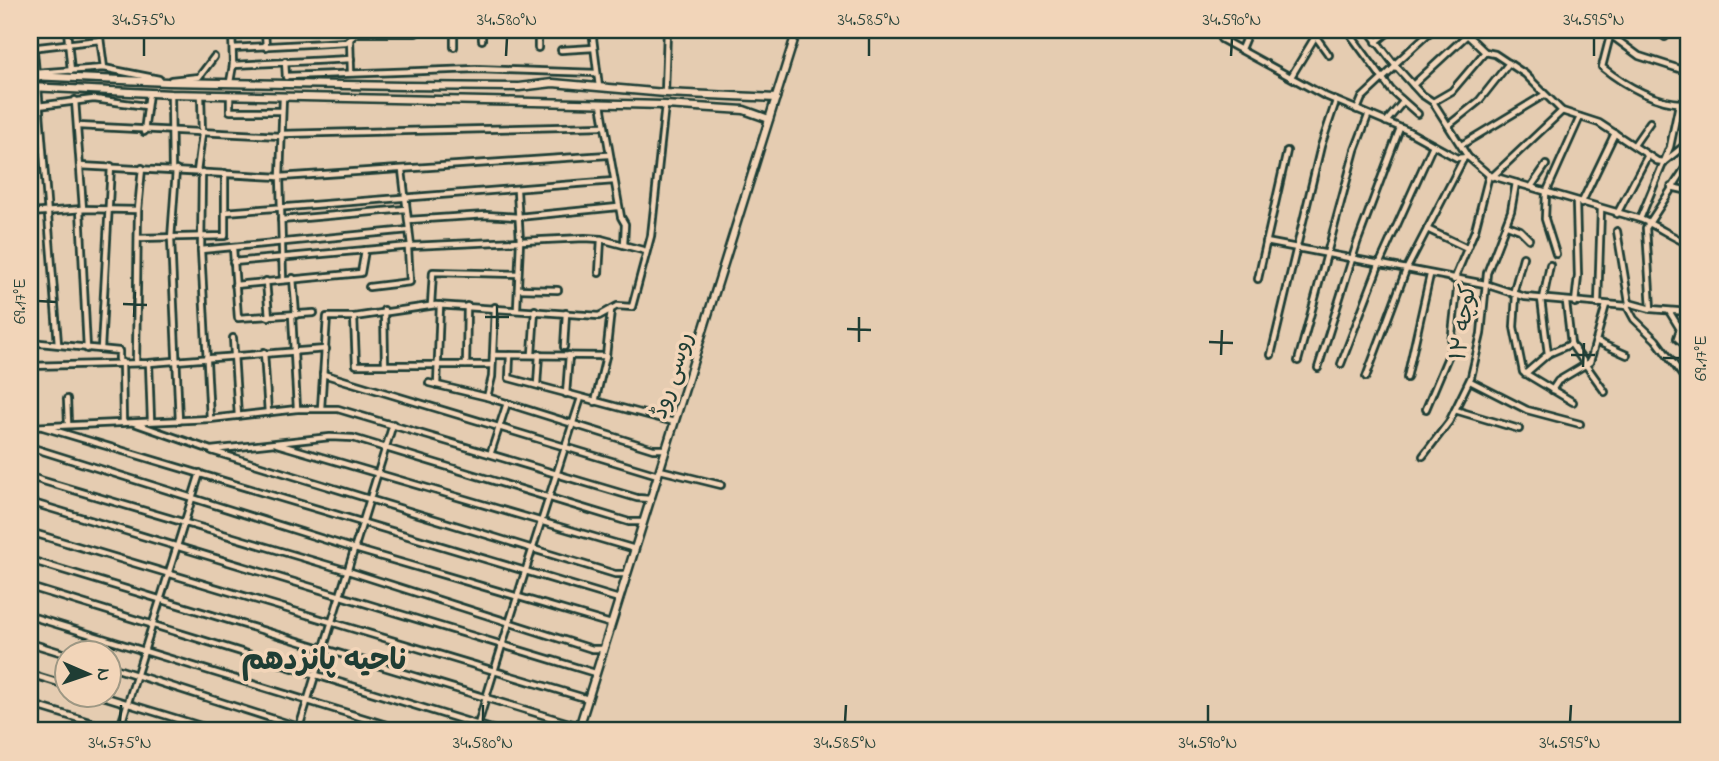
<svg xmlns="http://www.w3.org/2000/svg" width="1719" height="761" viewBox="0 0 1719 761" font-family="'Indie Flower','Playpen Sans Arabic',sans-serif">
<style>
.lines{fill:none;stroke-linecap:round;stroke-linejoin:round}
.street-casing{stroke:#1f3d34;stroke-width:10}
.secondary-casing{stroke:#1f3d34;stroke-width:11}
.street{stroke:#f2d5b9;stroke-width:4.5}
.secondary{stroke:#f2d5b9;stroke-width:6}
.ticks{fill:none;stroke:#1f3d34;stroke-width:2.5}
.labels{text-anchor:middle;stroke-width:7;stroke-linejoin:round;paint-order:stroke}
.street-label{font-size:23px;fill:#1f3d34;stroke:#f2d5b9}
.district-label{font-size:30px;font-weight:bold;fill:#1f3d34;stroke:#f2d5b9}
.neatline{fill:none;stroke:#1f3d34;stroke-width:2.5}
.ticks-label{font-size:18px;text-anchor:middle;fill:#1f3d34}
</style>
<rect width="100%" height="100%" fill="#e5ccb1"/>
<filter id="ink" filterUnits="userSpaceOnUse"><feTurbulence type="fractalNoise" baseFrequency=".0143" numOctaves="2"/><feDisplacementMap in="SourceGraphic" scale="14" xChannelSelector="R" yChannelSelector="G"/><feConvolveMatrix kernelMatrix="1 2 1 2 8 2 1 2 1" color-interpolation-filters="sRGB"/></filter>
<g filter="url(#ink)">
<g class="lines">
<defs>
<g id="street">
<path d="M 32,30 L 36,74"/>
<path d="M 67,30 L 71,71"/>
<path d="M 99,30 L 104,68"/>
<path d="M 265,30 L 266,47"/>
<path d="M 592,30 L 599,87"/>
<path d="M 1217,30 L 1221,39 L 1325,96 L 1406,130 L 1457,158 L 1468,157"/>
<path d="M 1311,30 L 1329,55"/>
<path d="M 1347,30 L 1391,90 L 1418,114"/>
<path d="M 1368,30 L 1394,64 L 1421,94 L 1433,102 L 1468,157 L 1489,175 L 1640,219 C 1658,226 1671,237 1689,244"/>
<path d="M 1462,30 L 1485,52 L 1495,54 L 1525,74 L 1562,111 L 1599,123 L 1657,161 L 1664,162 L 1689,142"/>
<path d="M 1604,30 L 1639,56 L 1689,72"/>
<path d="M 1657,30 L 1665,37"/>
<path d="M 1249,32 L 1257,30"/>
<path d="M 1610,36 L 1602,67 C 1624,85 1660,106 1689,103"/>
<path d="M 350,39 L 351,72"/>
<path d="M 482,40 L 482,30"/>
<path d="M 1376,42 L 1391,30"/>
<path d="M 454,47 L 454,30"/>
<path d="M 30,48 L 100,40"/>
<path d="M 233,48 L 346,42 L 357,33 L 416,33 L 416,30"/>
<path d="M 538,48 L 538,30"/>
<path d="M 1241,49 L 1249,30"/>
<path d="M 561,50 L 594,48"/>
<path d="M 285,61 L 286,77"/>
<path d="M 1395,64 L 1432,30"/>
<path d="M 233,65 L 351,59"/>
<path d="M 35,73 L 104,68 L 159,79"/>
<path d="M 1292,75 L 1315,37"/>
<path d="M 286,76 L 476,69 L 597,73"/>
<path d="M 171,80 L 199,77 L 214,57"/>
<path d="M 230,82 L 233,65 L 232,30"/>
<path d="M 1413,85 L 1467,35"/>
<path d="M 38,87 L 58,344"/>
<path d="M 665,93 L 667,30"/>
<path d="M 171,94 L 172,170"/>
<path d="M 230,96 L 230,111 L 282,111"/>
<path d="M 75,100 L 83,209"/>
<path d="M 1433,102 L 1452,91 L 1485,52"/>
<path d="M 601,104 L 621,217 L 625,224 L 624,245"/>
<path d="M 30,107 L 94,99 L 146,106"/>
<path d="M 1357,110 L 1362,98 L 1396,66"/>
<path d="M 1386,122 L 1402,103"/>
<path d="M 1449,125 L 1479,101 L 1509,63"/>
<path d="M 78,126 L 281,136"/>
<path d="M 144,132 L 149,93"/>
<path d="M 281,134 L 604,126"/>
<path d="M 1463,144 L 1544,95"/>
<path d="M 1634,145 L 1650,122"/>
<path d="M 80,166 L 280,177 L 608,155"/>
<path d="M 176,170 L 171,239 L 179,421"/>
<path d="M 402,170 L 411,246"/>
<path d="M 197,172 L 202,134 L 201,95"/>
<path d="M 202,172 L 201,250 L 210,419"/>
<path d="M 1492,177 L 1562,111"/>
<path d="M 1531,187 L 1546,165"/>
<path d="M 1671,187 L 1689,191"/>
<path d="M 1581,204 L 1615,133"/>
<path d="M 80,209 L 87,349"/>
<path d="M 225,212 L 614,181"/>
<path d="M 30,213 L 83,209 L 138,210"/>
<path d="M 1617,214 L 1648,155"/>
<path d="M 1640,219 L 1670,147 L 1679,104"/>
<path d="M 281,220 L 406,209"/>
<path d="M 409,220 L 486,215 L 518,217 L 618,207"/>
<path d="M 1507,225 L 1520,230 L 1529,239"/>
<path d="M 1427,229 L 1467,248"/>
<path d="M 1617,231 L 1629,303"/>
<path d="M 138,238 L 225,236 L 225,173"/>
<path d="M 1266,242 L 1485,284 L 1525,297 L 1627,306 L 1629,303 L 1651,309 L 1689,312"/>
<path d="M 233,248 L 238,318 L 314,313"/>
<path d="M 201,250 L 409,230"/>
<path d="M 1556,254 L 1545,219 L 1546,193 L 1580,117"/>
<path d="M 233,262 L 411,246 L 585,238 L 601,239 L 646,251"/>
<path d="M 599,273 L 601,239"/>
<path d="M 293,278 L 296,315"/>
<path d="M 1258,279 L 1287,151"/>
<path d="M 283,280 L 280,177 L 283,97"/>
<path d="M 1454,280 L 1475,230 L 1489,175"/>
<path d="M 266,281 L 269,317"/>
<path d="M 235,285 L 361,273 L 365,250"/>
<path d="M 369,287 L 410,282 L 408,248"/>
<path d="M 518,289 L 558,290"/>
<path d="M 1513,294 L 1523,257"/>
<path d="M 1516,295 L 1514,327 L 1523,372 L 1573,402"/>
<path d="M 1541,299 L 1548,354"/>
<path d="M 1543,299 L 1550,265"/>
<path d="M 1575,303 L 1578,276 L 1576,203"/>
<path d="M 1598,304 L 1601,209"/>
<path d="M 431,305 L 433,272 L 518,274"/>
<path d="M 1627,306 L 1634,319 L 1656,340 L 1685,379"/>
<path d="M 517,308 L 520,241 L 517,191"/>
<path d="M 1651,309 L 1646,228 L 1689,162"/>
<path d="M 384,310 L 385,365"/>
<path d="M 1669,311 L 1680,329 L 1677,338 L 1685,345"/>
<path d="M 292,315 L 297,409"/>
<path d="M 354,317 L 356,365 L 492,365"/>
<path d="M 233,338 L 238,416"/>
<path d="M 30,342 L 119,351 L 119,362"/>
<path d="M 1598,342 L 1627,355"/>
<path d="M 1571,344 L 1605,392"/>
<path d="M 564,347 L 566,313"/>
<path d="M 101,349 L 111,166"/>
<path d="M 264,352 L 268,413"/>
<path d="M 532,354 L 535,310"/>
<path d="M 493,355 L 606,356"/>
<path d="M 510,355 L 509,378 L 674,422"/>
<path d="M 1271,355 L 1321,146 L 1336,101"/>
<path d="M 1298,361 L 1355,150 L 1368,116"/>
<path d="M 122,362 L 123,423"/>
<path d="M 136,362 L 138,210 L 142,168"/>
<path d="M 149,363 L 151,421"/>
<path d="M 1341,364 L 1379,265 L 1433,145"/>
<path d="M 466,365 L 467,306"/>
<path d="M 30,366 L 149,363 L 326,349"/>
<path d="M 1318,368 L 1357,243 L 1400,128"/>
<path d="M 323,374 L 658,475"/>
<path d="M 1525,374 L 1548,354 L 1571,344 L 1566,302"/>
<path d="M 1366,377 L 1406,270 L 1464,158"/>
<path d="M 1407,378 L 1430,275"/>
<path d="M 1470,381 L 1527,410 L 1580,424"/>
<path d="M 429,383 L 487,397 L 653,449 L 665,449"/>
<path d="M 437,385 L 440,305"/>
<path d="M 537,385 L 539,354"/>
<path d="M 1552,390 L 1558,381 L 1590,362 L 1606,305"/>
<path d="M 566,394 L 569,355"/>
<path d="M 487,397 L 492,377 L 495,307"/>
<path d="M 67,399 L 68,423"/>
<path d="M 595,402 L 606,356 L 611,310"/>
<path d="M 321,408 L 327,317 L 354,317 L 436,305 L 599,316 L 617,306 L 632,307 L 651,236 L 665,105"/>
<path d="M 1426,409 L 1450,352 L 1458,281"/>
<path d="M 1455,410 L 1519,429"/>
<path d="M 134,423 L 211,450 L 330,437 L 353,438 L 629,522 L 643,522"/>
<path d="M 30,427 L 210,419 L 297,409 L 338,409 L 637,498 L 650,499"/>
<path d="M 43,427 L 619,599"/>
<path d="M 277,444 L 635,549"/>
<path d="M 30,447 L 355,549 L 611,624"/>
<path d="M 212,451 L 615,574 L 627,574"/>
<path d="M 491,452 L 507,403"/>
<path d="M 1423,456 L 1449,422 L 1471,377 L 1481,334 L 1487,273 L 1511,211 L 1516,183"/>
<path d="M 660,470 L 721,485"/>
<path d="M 30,477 L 348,571 L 592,649 L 603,649"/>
<path d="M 30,502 L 595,673"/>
<path d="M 30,532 L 588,699"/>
<path d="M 30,560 L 579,726"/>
<path d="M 30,587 L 498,731"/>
<path d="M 30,616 L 406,731"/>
<path d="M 30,643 L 66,654"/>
<path d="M 108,666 L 311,731"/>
<path d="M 30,674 L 66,685"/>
<path d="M 96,694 L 217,731"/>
<path d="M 30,704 L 119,731"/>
<path d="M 119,731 L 200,473"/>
<path d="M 298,731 L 393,424"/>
<path d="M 476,731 C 509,620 545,509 581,398"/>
</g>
<g id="secondary">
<path d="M 30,76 L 168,82 L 403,86 L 519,87 L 553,83 L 665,93 L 776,98"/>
<path d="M 30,87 L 171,94 L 665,105 L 744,110 L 769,119"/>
<path d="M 30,723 L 32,731"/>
<path d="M 578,731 L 797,30"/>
</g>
</defs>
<use href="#street" class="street-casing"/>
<use href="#secondary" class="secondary-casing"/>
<use href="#street" class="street"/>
<use href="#secondary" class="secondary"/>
</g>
</g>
<path class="ticks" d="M 144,56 L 144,38M 506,56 L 507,38M 869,56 L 869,38M 1231,56 L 1232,38M 1594,56 L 1594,38M 38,301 L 56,302M 123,304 L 147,305M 134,317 L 135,292M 485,317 L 509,317M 497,329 L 497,305M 847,329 L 871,330M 859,342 L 859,317M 1209,342 L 1233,343M 1221,355 L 1222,330M 1571,355 L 1595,355M 1663,358 L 1680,358M 1583,367 L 1584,343M 120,722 L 121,705M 483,722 L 483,705M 845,722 L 846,705M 1208,722 L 1208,705M 1570,722 L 1571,705"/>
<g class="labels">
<g class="street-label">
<text transform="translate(1462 322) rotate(-82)" y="8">کوچه ۱۲</text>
<text transform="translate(671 375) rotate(-72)" y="8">روسی روڈ</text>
</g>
<g class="district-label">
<text x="324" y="669">ناحیه پانزدهم</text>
</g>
</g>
<rect width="1719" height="761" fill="none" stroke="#f2d5b9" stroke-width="77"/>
<g transform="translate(88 674) rotate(92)"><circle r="33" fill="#f2d5b9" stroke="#9e9884" stroke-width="2"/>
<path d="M0-5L12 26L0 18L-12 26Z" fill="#1f3d34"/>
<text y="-10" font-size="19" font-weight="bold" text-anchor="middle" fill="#1f3d34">N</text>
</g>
<rect x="38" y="38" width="1642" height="684" class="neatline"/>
<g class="ticks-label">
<text x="144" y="25">34.575°N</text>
<text x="507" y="25">34.580°N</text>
<text x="869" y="25">34.585°N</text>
<text x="1232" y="25">34.590°N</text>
<text x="1594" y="25">34.595°N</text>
<text transform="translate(19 301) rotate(-90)" y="6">69.17°E</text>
<text transform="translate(1700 358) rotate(-90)" y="6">69.17°E</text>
<text x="120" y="748">34.575°N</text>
<text x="483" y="748">34.580°N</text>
<text x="845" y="748">34.585°N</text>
<text x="1208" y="748">34.590°N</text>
<text x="1570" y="748">34.595°N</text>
</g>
</svg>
